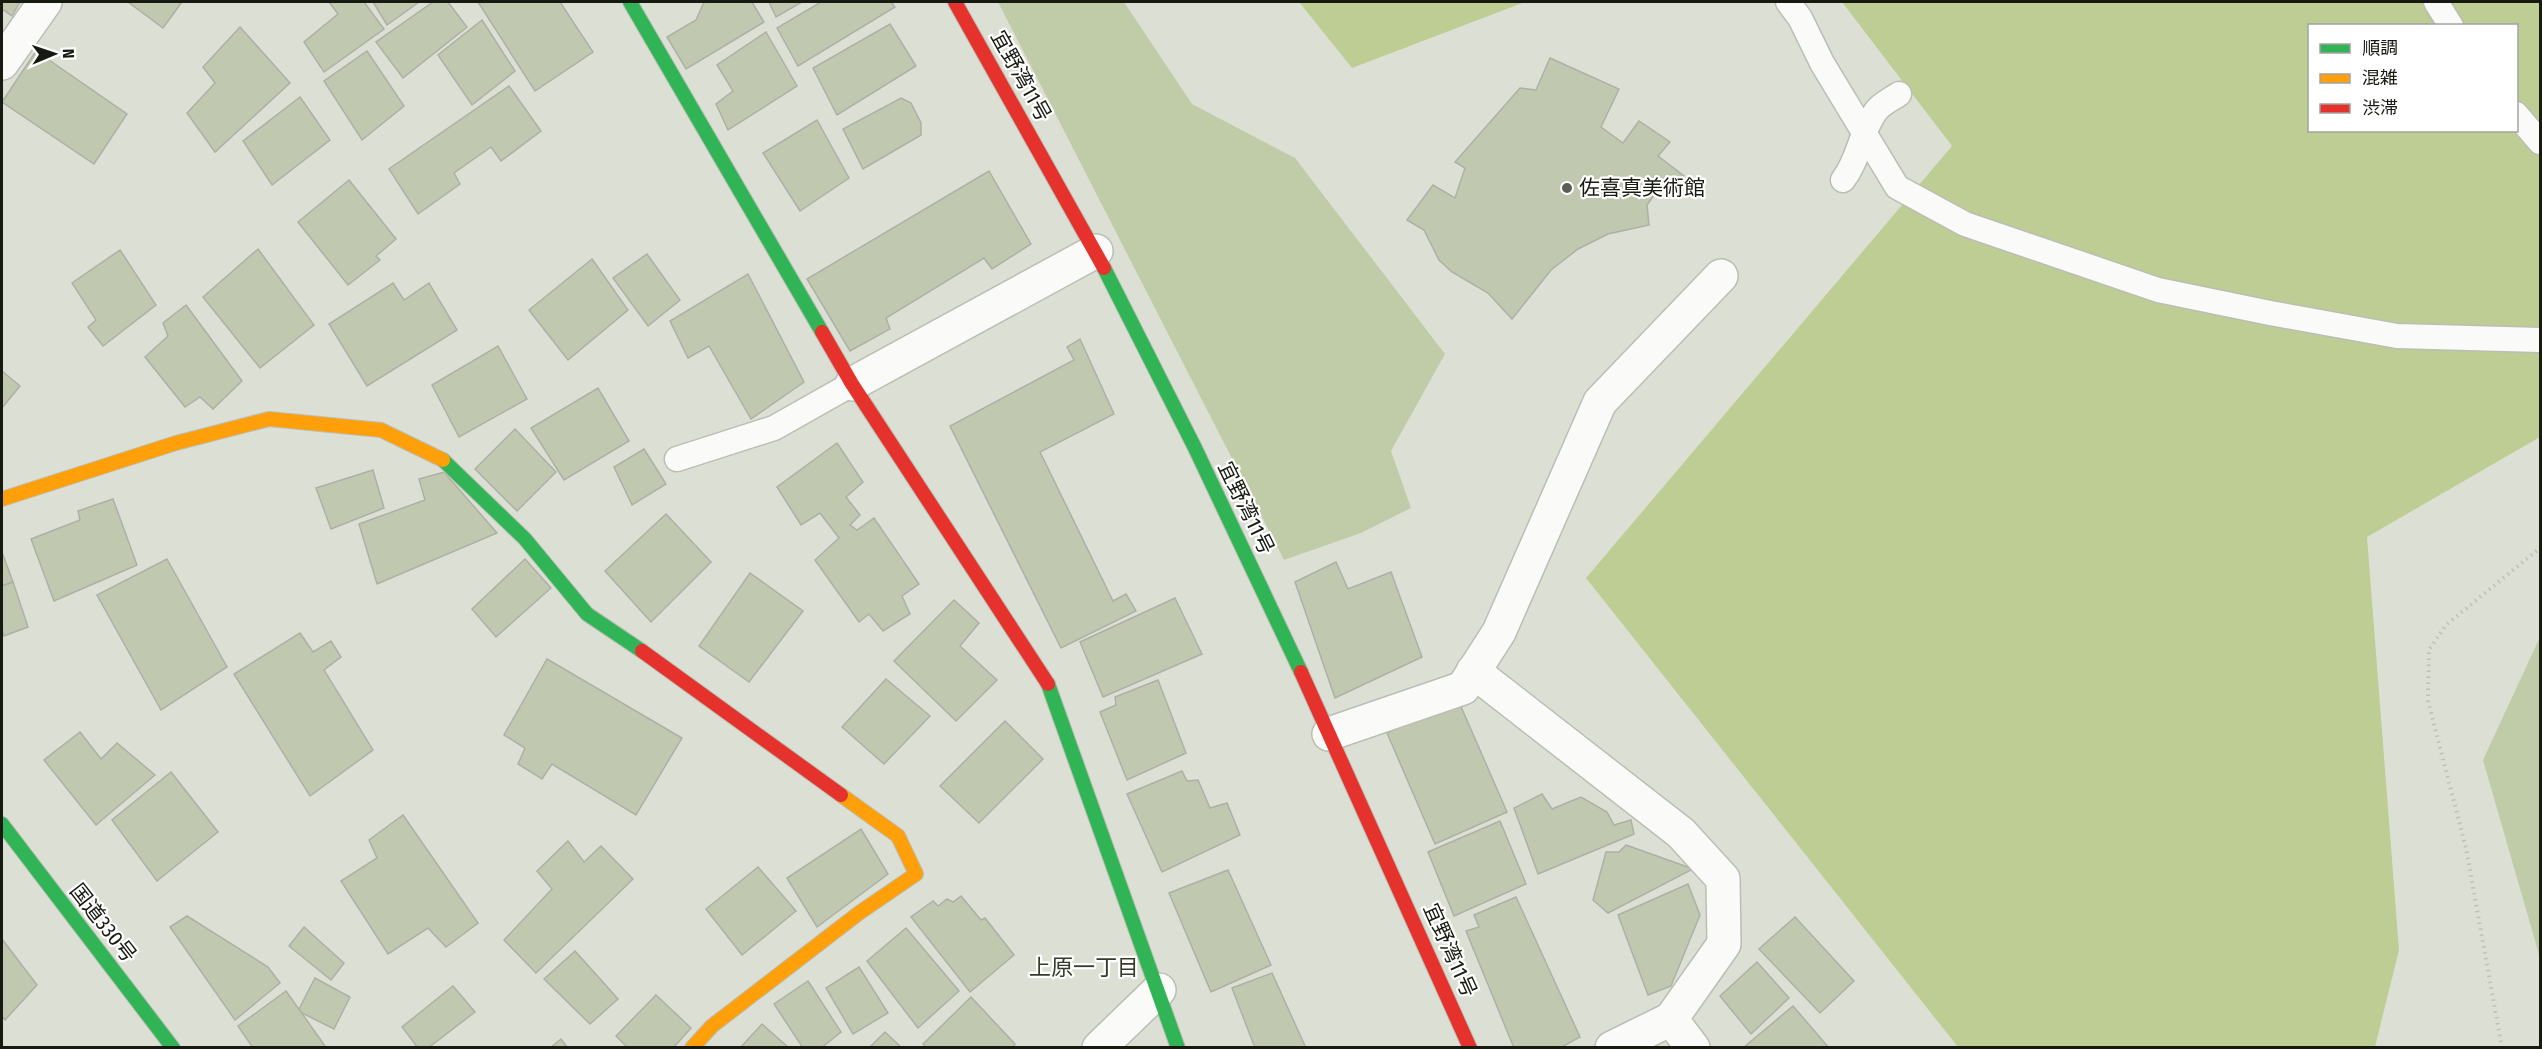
<svg xmlns="http://www.w3.org/2000/svg" width="2542" height="1049" viewBox="0 0 2542 1049" font-family="'Fira Sans Condensed','Noto Sans JP',sans-serif">
<style>
.green{fill:#c0cba8}
.forest{fill:#becd93;fill-rule:evenodd}
.building{fill:#c1c8b0;stroke:#adb0a6;stroke-width:1.5}
.lines{fill:none;stroke-linecap:round;stroke-linejoin:round}
.lane-casing{stroke:#babeb4;stroke-width:27}
.street-casing{stroke:#babeb4;stroke-width:36}
.fast-casing{stroke:#babeb4;stroke-width:16}
.slow-casing{stroke:#babeb4;stroke-width:16}
.jam-casing{stroke:#babeb4;stroke-width:16}
.path{stroke:#bec0bb;stroke-width:4;stroke-dasharray:1.5 4.5;stroke-linecap:butt}
.lane{stroke:#fafaf9;stroke-width:24}
.street{stroke:#fafaf9;stroke-width:33}
.fast{stroke:#30b455;stroke-width:14}
.slow{stroke:#ff9f0a;stroke-width:14}
.jam{stroke:#e5322d;stroke-width:14}
.poi-dot{fill:#5c5f55;stroke:#fff;stroke-width:2}
.labels{text-anchor:middle;stroke-width:4.5;stroke-linejoin:round;paint-order:stroke}
.street-label{font-size:21px;fill:#171a11;stroke:#fff}
.poi-label{font-size:21px;fill:#171a11;stroke:#fff;text-anchor:start}
.neighbourhood-label{font-size:22px;fill:#353b28;stroke:#fff}
</style>
<rect width="100%" height="100%" fill="#dce0d4"/>
<g class="green">
<path d="M 998,2 L 1124,2 L 1192,104 L 1295,158 L 1445,354 L 1391,451 L 1411,508 L 1361,533 L 1284,560 Z"/>
<path d="M 2540,637 L 2540,958 L 2483,760 Z"/>
</g>
<g class="forest">
<path d="M 1299,2 L 1525,2 L 1352,68 Z"/>
<path d="M 1842,2 L 2540,2 L 2540,437 L 2367,537 L 2399,950 L 2375,1047 L 1958,1047 L 1586,578 L 1952,146 ZM 2310,26 L 2516,26 L 2516,130 L 2310,130 Z"/>
</g>
<g class="building">
<path d="M 2,2 L 20,2 L 12,16 L 2,9 Z"/>
<path d="M 128,2 L 182,2 L 163,28 Z"/>
<path d="M 329,2 L 364,2 L 384,29 L 324,72 L 304,42 L 338,14 Z"/>
<path d="M 373,2 L 419,2 L 387,25 Z"/>
<path d="M 433,2 L 448,2 L 467,27 L 403,78 L 376,42 Z"/>
<path d="M 478,2 L 560,2 L 593,52 L 535,91 Z"/>
<path d="M 704,2 L 752,2 L 764,22 L 686,69 L 667,37 L 696,20 Z"/>
<path d="M 769,2 L 802,2 L 776,17 Z"/>
<path d="M 821,2 L 891,2 L 895,7 L 798,66 L 777,28 Z"/>
<path d="M 482,20 L 515,71 L 472,105 L 438,55 Z"/>
<path d="M 890,24 L 916,66 L 837,115 L 813,68 Z"/>
<path d="M 240,27 L 290,83 L 215,152 L 187,113 L 215,83 L 203,67 Z"/>
<path d="M 766,32 L 797,86 L 728,130 L 716,104 L 733,91 L 717,65 Z"/>
<path d="M 36,51 L 127,114 L 94,164 L 2,102 Z"/>
<path d="M 367,51 L 404,106 L 362,140 L 324,81 Z"/>
<path d="M 1550,58 L 1619,89 L 1601,127 L 1623,143 L 1639,121 L 1670,142 L 1658,156 L 1684,176 L 1667,199 L 1657,191 L 1647,205 L 1649,225 L 1608,234 L 1578,249 L 1551,270 L 1512,319 L 1488,293 L 1452,272 L 1439,260 L 1424,230 L 1407,220 L 1433,185 L 1455,198 L 1465,168 L 1455,162 L 1520,88 L 1536,90 Z"/>
<path d="M 509,86 L 541,131 L 501,161 L 491,147 L 454,173 L 460,184 L 418,214 L 389,169 Z"/>
<path d="M 300,97 L 330,140 L 272,185 L 243,141 Z"/>
<path d="M 901,98 L 911,103 L 921,123 L 921,135 L 863,169 L 843,129 Z"/>
<path d="M 817,120 L 849,178 L 800,211 L 763,153 Z"/>
<path d="M 989,171 L 1031,244 L 992,269 L 984,258 L 886,318 L 890,329 L 850,351 L 807,279 Z"/>
<path d="M 349,180 L 396,239 L 376,256 L 380,260 L 348,285 L 298,222 Z"/>
<path d="M 258,249 L 314,325 L 260,368 L 203,297 Z"/>
<path d="M 120,250 L 156,305 L 103,346 L 88,327 L 96,320 L 72,283 Z"/>
<path d="M 647,254 L 680,300 L 648,326 L 613,278 Z"/>
<path d="M 592,259 L 628,310 L 568,360 L 529,310 Z"/>
<path d="M 748,274 L 804,382 L 751,419 L 709,346 L 688,358 L 670,321 Z"/>
<path d="M 393,283 L 404,300 L 429,283 L 457,330 L 367,386 L 329,324 Z"/>
<path d="M 186,305 L 242,381 L 213,409 L 200,397 L 185,407 L 145,357 L 168,336 L 163,323 Z"/>
<path d="M 1080,339 L 1114,414 L 1040,452 L 1113,601 L 1126,594 L 1136,611 L 1061,648 L 950,426 L 1074,360 L 1067,347 Z"/>
<path d="M 498,346 L 527,399 L 459,437 L 432,385 Z"/>
<path d="M 2,371 L 20,386 L 2,408 Z"/>
<path d="M 598,388 L 629,441 L 564,480 L 531,428 Z"/>
<path d="M 515,429 L 556,472 L 517,511 L 475,469 Z"/>
<path d="M 837,443 L 863,482 L 846,497 L 860,515 L 850,525 L 857,530 L 874,518 L 919,584 L 902,596 L 910,614 L 883,631 L 869,614 L 859,622 L 815,560 L 839,538 L 820,513 L 801,525 L 777,487 Z"/>
<path d="M 644,449 L 666,484 L 632,505 L 614,467 Z"/>
<path d="M 373,470 L 384,508 L 331,529 L 316,488 Z"/>
<path d="M 444,472 L 497,533 L 377,584 L 359,524 L 425,500 L 419,479 Z"/>
<path d="M 113,499 L 137,565 L 54,601 L 31,539 L 80,520 L 78,511 Z"/>
<path d="M 666,514 L 711,562 L 651,622 L 605,571 Z"/>
<path d="M 2,552 L 13,582 L 2,586 Z"/>
<path d="M 167,559 L 227,667 L 161,710 L 97,595 Z"/>
<path d="M 525,559 L 551,588 L 496,637 L 472,609 Z"/>
<path d="M 1336,562 L 1348,589 L 1391,572 L 1422,657 L 1335,698 L 1295,582 Z"/>
<path d="M 750,573 L 803,611 L 749,682 L 699,646 Z"/>
<path d="M 13,582 L 28,627 L 4,636 L 2,629 L 2,586 Z"/>
<path d="M 1175,598 L 1202,654 L 1103,697 L 1080,642 Z"/>
<path d="M 954,600 L 979,623 L 960,646 L 997,680 L 956,721 L 894,661 Z"/>
<path d="M 300,633 L 313,652 L 331,641 L 341,657 L 324,670 L 373,750 L 310,796 L 234,674 Z"/>
<path d="M 547,659 L 682,738 L 636,815 L 552,764 L 542,779 L 518,764 L 525,748 L 504,735 Z"/>
<path d="M 886,679 L 930,716 L 884,764 L 842,727 Z"/>
<path d="M 1158,680 L 1186,753 L 1127,780 L 1100,712 L 1116,705 L 1115,697 Z"/>
<path d="M 1459,702 L 1507,812 L 1435,844 L 1387,733 Z"/>
<path d="M 1005,721 L 1043,759 L 979,823 L 940,786 Z"/>
<path d="M 80,732 L 101,759 L 117,743 L 155,775 L 96,825 L 44,760 Z"/>
<path d="M 1182,771 L 1187,781 L 1198,780 L 1210,808 L 1227,803 L 1240,835 L 1162,872 L 1127,794 Z"/>
<path d="M 171,772 L 218,832 L 157,881 L 112,820 Z"/>
<path d="M 1542,794 L 1552,809 L 1581,797 L 1607,812 L 1614,825 L 1631,820 L 1634,834 L 1538,874 L 1514,808 Z"/>
<path d="M 403,815 L 478,923 L 446,947 L 428,928 L 388,954 L 341,881 L 377,858 L 369,840 Z"/>
<path d="M 1500,821 L 1526,884 L 1454,916 L 1428,852 Z"/>
<path d="M 861,829 L 888,874 L 817,927 L 787,878 Z"/>
<path d="M 568,841 L 584,862 L 601,846 L 633,879 L 536,973 L 504,940 L 552,889 L 537,871 Z"/>
<path d="M 1626,845 L 1693,869 L 1608,913 L 1593,900 L 1606,852 L 1619,852 Z"/>
<path d="M 758,867 L 796,911 L 742,955 L 706,909 Z"/>
<path d="M 1228,870 L 1271,965 L 1211,992 L 1169,893 Z"/>
<path d="M 1688,884 L 1700,915 L 1671,986 L 1648,995 L 1618,915 Z"/>
<path d="M 961,896 L 981,920 L 985,918 L 1014,955 L 970,992 L 911,917 L 933,901 L 938,906 L 947,899 L 953,902 Z"/>
<path d="M 1516,897 L 1580,1037 L 1560,1048 L 1514,1048 L 1466,931 L 1479,927 L 1474,915 Z"/>
<path d="M 187,916 L 268,967 L 280,983 L 235,1020 L 170,927 Z"/>
<path d="M 1795,917 L 1854,981 L 1820,1013 L 1759,949 Z"/>
<path d="M 304,927 L 344,963 L 331,980 L 289,946 Z"/>
<path d="M 906,928 L 959,991 L 918,1028 L 867,961 Z"/>
<path d="M 2,939 L 37,985 L 5,1020 L 2,1016 Z"/>
<path d="M 575,951 L 618,999 L 590,1024 L 544,979 Z"/>
<path d="M 1757,962 L 1789,998 L 1751,1034 L 1720,996 Z"/>
<path d="M 859,967 L 888,1013 L 853,1034 L 826,988 Z"/>
<path d="M 1272,973 L 1306,1048 L 1255,1048 L 1232,988 Z"/>
<path d="M 315,978 L 350,997 L 334,1029 L 298,1011 Z"/>
<path d="M 808,981 L 841,1032 L 821,1048 L 803,1048 L 774,1004 Z"/>
<path d="M 453,986 L 475,1012 L 428,1048 L 418,1048 L 402,1027 Z"/>
<path d="M 286,991 L 325,1046 L 323,1048 L 253,1048 L 238,1026 Z"/>
<path d="M 656,995 L 691,1028 L 673,1048 L 628,1048 L 616,1036 Z"/>
<path d="M 971,997 L 1015,1044 L 1012,1048 L 927,1048 L 923,1044 Z"/>
<path d="M 1793,1006 L 1829,1048 L 1743,1048 Z"/>
<path d="M 762,1024 L 789,1048 L 740,1048 Z"/>
<path d="M 885,1032 L 902,1048 L 869,1048 Z"/>
<path d="M 561,1039 L 568,1048 L 550,1048 Z"/>
</g>
<g class="lines">
<defs>
<g id="lane">
<path d="M 1788,2 L 1800,18 L 1822,63 L 1897,187 L 1965,224 L 2158,290 L 2270,313 L 2397,336 L 2540,340"/>
<path d="M 2436,2 L 2451,26"/>
<path d="M 2516,114 L 2540,142"/>
<path d="M 1843,180 C 1860,158 1860,132 1876,111 C 1881,104 1892,99 1899,94"/>
<path d="M 677,459 L 774,428 L 852,384"/>
</g>
<g id="street">
<path d="M 2,63 L 45,2"/>
<path d="M 852,384 L 1096,251"/>
<path d="M 1473,671 L 1681,833 L 1723,879 L 1724,944 L 1671,1019"/>
<path d="M 1329,734 L 1463,688 L 1499,632 L 1600,402 L 1721,276"/>
<path d="M 1099,1048 L 1159,990"/>
<path d="M 1612,1048 L 1671,1019 L 1693,1048"/>
</g>
<g id="fast">
<path d="M 630,2 L 822,332"/>
<path d="M 1104,268 L 1195,448 L 1301,672"/>
<path d="M 443,460 L 525,539 L 587,614 L 642,651"/>
<path d="M 1048,684 L 1178,1048"/>
<path d="M 2,824 L 173,1048"/>
</g>
<g id="slow">
<path d="M 2,499 L 176,443 L 269,419 L 381,430 L 443,460"/>
<path d="M 692,1048 L 712,1026 L 859,913 L 916,874 L 898,836 L 841,795"/>
</g>
<g id="jam">
<path d="M 955,2 L 1104,268"/>
<path d="M 822,332 L 852,384 L 1048,684"/>
<path d="M 642,651 L 841,795"/>
<path d="M 1301,672 L 1470,1048"/>
</g>
</defs>
<use href="#lane" class="lane-casing"/>
<use href="#street" class="street-casing"/>
<use href="#fast" class="fast-casing"/>
<use href="#slow" class="slow-casing"/>
<use href="#jam" class="jam-casing"/>
<path class="path" d="M 2502,1048 L 2466,848 L 2428,701 L 2429,650 L 2446,625 L 2540,548"/>
<use href="#lane" class="lane"/>
<use href="#street" class="street"/>
<use href="#fast" class="fast"/>
<use href="#slow" class="slow"/>
<use href="#jam" class="jam"/>
</g>
<circle class="poi-dot" cx="1567" cy="188" r="6"/>
<g class="labels">
<g class="street-label">
<text transform="translate(1021 76) rotate(61)" y="7">宜野湾11号</text>
<text transform="translate(1246 508) rotate(64)" y="7">宜野湾11号</text>
<text transform="translate(103 923) rotate(52)" y="7">国道330号</text>
<text transform="translate(1450 950) rotate(66)" y="7">宜野湾11号</text>
</g>
<g class="poi-label">
<text x="1579" y="195">佐喜真美術館</text>
</g>
<g class="neighbourhood-label">
<text x="1084" y="975">上原一丁目</text>
</g>
</g>
<rect width="2542" height="1049" fill="none" stroke="#171a11" stroke-width="6"/>
<rect x="2308" y="24" width="210" height="108" fill="#ffffff" stroke="#a2a3a0" stroke-width="1.5"/>
<rect x="2320" y="44" width="30" height="9" fill="#30b455" stroke="#a2a3a0" stroke-width="1.5"/>
<text x="2362" y="54" font-size="18" fill="#171a11">順調</text>
<rect x="2320" y="74" width="30" height="9" fill="#ff9f0a" stroke="#a2a3a0" stroke-width="1.5"/>
<text x="2362" y="84" font-size="18" fill="#171a11">混雑</text>
<rect x="2320" y="104" width="30" height="9" fill="#e5322d" stroke="#a2a3a0" stroke-width="1.5"/>
<text x="2362" y="114" font-size="18" fill="#171a11">渋滞</text>
<g transform="translate(54 54) rotate(88)" stroke="#ffffff" stroke-width="4.5" paint-order="stroke">
<path d="M0-4.5L10 22L0 15L-10 22Z" fill="#171a11"/>
<text y="-9" font-size="16" font-weight="bold" text-anchor="middle" fill="#171a11">N</text>
</g>
</svg>
